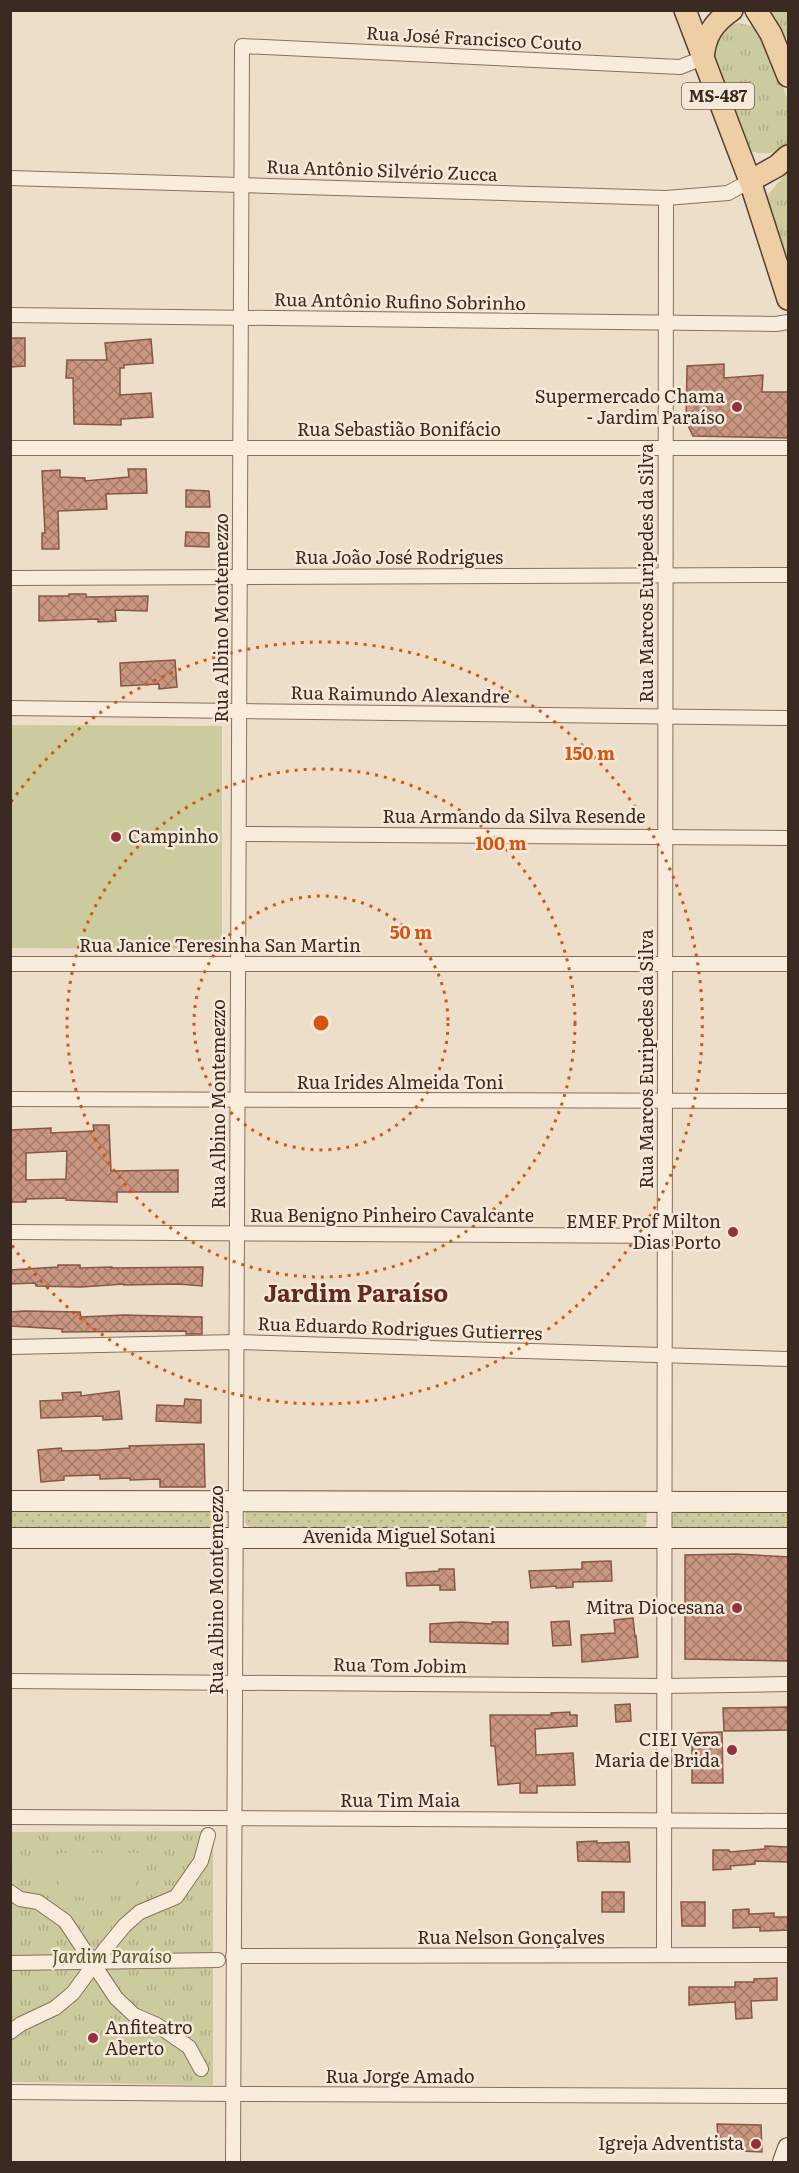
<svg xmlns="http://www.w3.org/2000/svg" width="799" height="2173" viewBox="0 0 799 2173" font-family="Literata,serif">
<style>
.grass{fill:url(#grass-dots)}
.park{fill:url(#park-tufts)}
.garden{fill:#cbcb9d}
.building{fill:url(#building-cross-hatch);stroke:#875745;stroke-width:1.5;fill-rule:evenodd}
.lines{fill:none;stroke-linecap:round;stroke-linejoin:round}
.street-casing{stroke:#89705e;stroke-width:16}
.secondary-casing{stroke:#6b5141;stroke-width:22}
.primary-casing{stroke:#573f32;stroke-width:24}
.street{stroke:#f8ecdc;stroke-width:14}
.secondary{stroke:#f8ecdc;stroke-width:20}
.primary{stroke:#eecea4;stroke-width:21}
.ring{fill:none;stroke:#d7540e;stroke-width:3;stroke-dasharray:3 6}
.poi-dot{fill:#96303d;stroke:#f5e9d9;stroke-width:2}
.labels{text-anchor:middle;stroke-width:5;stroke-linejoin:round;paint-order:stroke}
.shield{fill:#f5e9d9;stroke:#726358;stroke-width:1.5}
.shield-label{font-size:16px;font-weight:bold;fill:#3a2a21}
.street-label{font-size:18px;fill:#3a2a21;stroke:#f5e9d9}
.poi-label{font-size:18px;fill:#3a2a21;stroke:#f5e9d9;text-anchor:end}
.park-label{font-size:18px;font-style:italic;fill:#505629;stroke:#f5e9d9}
.district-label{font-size:24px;font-weight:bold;fill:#652822;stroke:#f5e9d9}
.centre{fill:#d7540e;stroke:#f5e9d9;stroke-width:3}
.ring-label{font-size:18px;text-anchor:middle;font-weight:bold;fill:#d7540e;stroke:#f5e9d9;stroke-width:5;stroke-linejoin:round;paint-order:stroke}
</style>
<defs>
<pattern id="grass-dots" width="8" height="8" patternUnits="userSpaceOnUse" patternTransform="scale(1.5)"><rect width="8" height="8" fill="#cbcb9d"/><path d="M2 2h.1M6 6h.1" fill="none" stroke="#afae87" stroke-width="1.8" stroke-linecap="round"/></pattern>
<pattern id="park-tufts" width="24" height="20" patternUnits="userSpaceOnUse" patternTransform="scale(1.5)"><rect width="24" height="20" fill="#cbcb9d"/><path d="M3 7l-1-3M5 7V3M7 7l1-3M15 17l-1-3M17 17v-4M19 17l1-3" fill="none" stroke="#afae87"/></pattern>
<pattern id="building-cross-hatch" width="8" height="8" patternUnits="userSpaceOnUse" patternTransform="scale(1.5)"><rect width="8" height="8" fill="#ca9681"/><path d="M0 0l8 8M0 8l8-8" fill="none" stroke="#a57b69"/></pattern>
</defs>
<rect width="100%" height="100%" fill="#eddec9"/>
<g class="grass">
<path d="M 11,1507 L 223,1510 L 224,1526 L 218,1529 L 11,1528 Z"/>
<path d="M 249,1509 L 643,1509 L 647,1514 L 646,1526 L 641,1530 L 257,1529 L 250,1528 L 245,1523 L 245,1513 Z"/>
<path d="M 678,1510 L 788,1512 L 788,1532 L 677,1530 L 671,1523 L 671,1516 Z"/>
</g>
<g class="park">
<path d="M 768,11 L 788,11 L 788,41 Z"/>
<path d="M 739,23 L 756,27 L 768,44 L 788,101 L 788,144 C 775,156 763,155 746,150 L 709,50 L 724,26 Z"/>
<path d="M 788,171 L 788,268 L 764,199 Z"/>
<path d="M 213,1831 L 213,2085 L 11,2082 L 11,1832 Z"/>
</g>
<g class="garden">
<path d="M 11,725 L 222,726 L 222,949 L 11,948 Z"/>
<path d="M 51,1852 L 51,1885 L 35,1886 L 35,1853 Z"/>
<path d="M 58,1853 L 138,1853 L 135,1896 L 59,1897 Z"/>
</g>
<g class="building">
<path d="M 10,338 L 25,338 L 25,366 L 10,367 Z"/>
<path d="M 151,339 L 153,363 L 124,365 L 124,368 L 120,368 L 120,395 L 151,393 L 153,417 L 121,419 L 121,425 L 74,424 L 73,378 L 66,378 L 67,360 L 107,360 L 105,343 Z"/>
<path d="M 724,364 L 724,378 L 763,375 L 762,392 L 789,392 L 789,438 L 693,436 L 686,421 L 687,366 Z"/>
<path d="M 128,469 L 146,469 L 147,493 L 106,494 L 107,509 L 58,511 L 59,549 L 42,549 L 42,533 L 45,533 L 42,471 L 60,470 L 60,477 L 85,478 L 85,481 L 129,477 Z"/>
<path d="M 186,490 L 209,491 L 210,507 L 186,507 Z"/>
<path d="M 186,532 L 209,533 L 209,547 L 185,546 Z"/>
<path d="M 69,594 L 86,594 L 86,597 L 148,596 L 147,611 L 115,610 L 116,621 L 98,622 L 98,619 L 39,621 L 39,596 L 69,596 Z"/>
<path d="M 175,660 L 177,687 L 159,689 L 159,684 L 121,686 L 120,663 Z"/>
<path d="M 93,1125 L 109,1125 L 111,1171 L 178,1170 L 178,1192 L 117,1192 L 117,1202 L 66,1200 L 66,1198 L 26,1199 L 26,1202 L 10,1202 L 10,1130 L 51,1128 L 51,1133 L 94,1131 ZM 67,1151 L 66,1179 L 26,1180 L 26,1153 Z"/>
<path d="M 58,1265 L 80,1265 L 80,1268 L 112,1267 L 112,1268 L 203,1267 L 202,1286 L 179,1284 L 124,1285 L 124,1284 L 81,1287 L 36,1286 L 35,1283 L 10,1284 L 10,1270 L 58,1267 Z"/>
<path d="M 24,1311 L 80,1312 L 81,1317 L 124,1315 L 202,1317 L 202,1334 L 186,1334 L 186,1331 L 62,1332 L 62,1329 L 10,1326 L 10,1312 Z"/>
<path d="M 119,1391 L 122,1419 L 103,1420 L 103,1416 L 41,1418 L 40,1401 L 63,1400 L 62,1393 L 81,1392 L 81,1396 Z"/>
<path d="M 185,1399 L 201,1400 L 201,1423 L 156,1421 L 157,1405 L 184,1406 Z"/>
<path d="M 204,1444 L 205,1487 L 160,1487 L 160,1479 L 130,1480 L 130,1478 L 100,1479 L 100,1475 L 64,1476 L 64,1480 L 41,1482 L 38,1450 L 61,1448 L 62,1451 L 99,1450 L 130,1448 L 129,1446 Z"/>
<path d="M 736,1554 L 789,1557 L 789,1661 L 685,1659 L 685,1555 Z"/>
<path d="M 611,1561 L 612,1581 L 573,1582 L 573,1587 L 556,1588 L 556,1586 L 531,1588 L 529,1571 L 582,1569 L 582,1562 Z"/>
<path d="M 439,1569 L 454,1569 L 455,1590 L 440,1590 L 440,1585 L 407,1586 L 406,1573 L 439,1571 Z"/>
<path d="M 633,1618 L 635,1637 L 636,1636 L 638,1657 L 582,1662 L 581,1635 L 615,1633 L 614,1620 Z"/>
<path d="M 569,1621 L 571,1645 L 553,1646 L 551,1622 Z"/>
<path d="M 461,1622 L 492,1624 L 492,1622 L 508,1622 L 508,1644 L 430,1642 L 430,1624 Z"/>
<path d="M 630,1704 L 631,1721 L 616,1722 L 615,1705 Z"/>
<path d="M 789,1707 L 789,1730 L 724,1731 L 723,1708 Z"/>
<path d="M 570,1712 L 570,1715 L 577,1715 L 577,1726 L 535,1729 L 536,1755 L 573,1753 L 575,1785 L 537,1786 L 537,1793 L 520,1793 L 520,1783 L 498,1785 L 495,1746 L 491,1746 L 490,1715 L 552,1715 L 551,1713 Z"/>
<path d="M 722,1732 L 723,1783 L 692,1783 L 692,1733 Z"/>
<path d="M 597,1841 L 597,1843 L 629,1842 L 630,1862 L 578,1861 L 577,1842 Z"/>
<path d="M 765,1846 L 789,1847 L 789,1862 L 755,1861 L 755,1864 L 730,1866 L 731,1869 L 713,1870 L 713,1850 L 729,1850 L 730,1852 L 765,1849 Z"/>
<rect x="602" y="1892" width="22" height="20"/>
<path d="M 681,1902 L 705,1902 L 705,1926 L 682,1926 Z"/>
<path d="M 749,1909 L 749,1914 L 774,1913 L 774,1917 L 789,1917 L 789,1930 L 760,1931 L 760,1927 L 733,1928 L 733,1910 Z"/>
<path d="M 777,1978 L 777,2000 L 751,2001 L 752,2018 L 736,2019 L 735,2002 L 689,2005 L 689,1987 L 735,1987 L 735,1982 L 754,1982 L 754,1979 Z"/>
<path d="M 717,2124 L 761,2125 L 762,2152 L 719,2150 Z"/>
</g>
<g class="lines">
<defs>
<g id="street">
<path d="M 10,178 L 666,198 L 728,193 L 750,181"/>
<path d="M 10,315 L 776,324 L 788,322"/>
<path d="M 10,448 L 788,448"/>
<path d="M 10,578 L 788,575"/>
<path d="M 10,708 L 788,718"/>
<path d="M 239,834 L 788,838"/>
<path d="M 10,964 L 788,964"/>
<path d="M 10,1099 L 788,1101"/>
<path d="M 10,1232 L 665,1236"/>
<path d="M 10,1347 L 236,1342 L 788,1359"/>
<path d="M 10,1681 L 664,1686 L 788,1684"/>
<path d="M 10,1817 L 788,1821"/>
<path d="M 10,1892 L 20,1899 L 38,1902 L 65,1921 L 116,1998 L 134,2015 L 157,2025 L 189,2047 L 201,2069"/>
<path d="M 664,1955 L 666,198"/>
<path d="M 233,1956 L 788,1955"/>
<path d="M 10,1963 L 218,1960"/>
<path d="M 10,2032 L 21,2024 L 55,2008 L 73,1993 L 106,1948 L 125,1925 L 140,1912 L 176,1897 L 201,1861 L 208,1835"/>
<path d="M 10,2092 L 233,2094 L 788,2096"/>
<path d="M 233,2162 L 242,46 L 680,67 L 703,58"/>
</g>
<g id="secondary">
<path d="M 10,1501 L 788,1502"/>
<path d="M 10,1538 L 788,1538"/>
<path d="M 783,2162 L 788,2148"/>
</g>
<g id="primary">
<path d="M 685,10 L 750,181 L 788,299"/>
<path d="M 756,10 L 771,34 L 788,76"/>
<path d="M 703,58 C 705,36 713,23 732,10"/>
<path d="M 750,181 L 777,166 L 788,156"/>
</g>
</defs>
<use href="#street" class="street-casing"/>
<use href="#secondary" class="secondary-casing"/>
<use href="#primary" class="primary-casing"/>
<use href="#street" class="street"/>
<use href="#secondary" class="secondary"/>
<use href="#primary" class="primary"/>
</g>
<g class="ring">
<circle cx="321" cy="1023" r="127"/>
<circle cx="321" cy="1023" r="254"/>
<path d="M11 802A381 381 0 1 1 11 1244"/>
</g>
<g class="poi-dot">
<circle cx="737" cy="407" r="6"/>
<circle cx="116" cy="837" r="6"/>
<circle cx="733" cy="1232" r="6"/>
<circle cx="737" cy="1608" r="6"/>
<circle cx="732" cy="1750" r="6"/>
<circle cx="93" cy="2038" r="6"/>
<circle cx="756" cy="2144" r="6"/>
</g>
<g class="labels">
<rect class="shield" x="682" y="83" width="72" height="26" rx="4.5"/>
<g class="shield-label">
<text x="718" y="102">MS-487</text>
</g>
<g class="street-label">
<text transform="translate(474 39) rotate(3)" y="6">Rua José Francisco Couto</text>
<text transform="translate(382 171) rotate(2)" y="6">Rua Antônio Silvério Zucca</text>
<text transform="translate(400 302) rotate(1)" y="6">Rua Antônio Rufino Sobrinho</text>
<text x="399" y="436">Rua Sebastião Bonifácio</text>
<text x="399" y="564">Rua João José Rodrigues</text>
<text transform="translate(647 573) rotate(-90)" y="6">Rua Marcos Euripedes da Silva</text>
<text transform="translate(222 618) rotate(-90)" y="6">Rua Albino Montemezzo</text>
<text transform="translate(400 695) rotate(1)" y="6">Rua Raimundo Alexandre</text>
<text x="514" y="823">Rua Armando da Silva Resende</text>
<text x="220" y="952">Rua Janice Teresinha San Martin</text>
<text transform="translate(647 1059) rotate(-90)" y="6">Rua Marcos Euripedes da Silva</text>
<text x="400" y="1089">Rua Irides Almeida Toni</text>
<text transform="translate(219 1104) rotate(-90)" y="6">Rua Albino Montemezzo</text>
<text x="392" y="1222">Rua Benigno Pinheiro Cavalcante</text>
<text transform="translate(400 1329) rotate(2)" y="6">Rua Eduardo Rodrigues Gutierres</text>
<text x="399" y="1543">Avenida Miguel Sotani</text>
<text transform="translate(217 1590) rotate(-90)" y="6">Rua Albino Montemezzo</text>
<text transform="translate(400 1666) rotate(1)" y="6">Rua Tom Jobim</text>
<text x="400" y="1807">Rua Tim Maia</text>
<text x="511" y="1944">Rua Nelson Gonçalves</text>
<text x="400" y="2083">Rua Jorge Amado</text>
</g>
<g class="poi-label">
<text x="725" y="403">Supermercado Chama<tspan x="725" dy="21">- Jardim Paraíso</tspan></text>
<text x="128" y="843" text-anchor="start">Campinho</text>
<text x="721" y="1228">EMEF Prof Milton<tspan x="721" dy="21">Dias Porto</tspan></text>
<text x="725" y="1614">Mitra Diocesana</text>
<text x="720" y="1746">CIEI Vera<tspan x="720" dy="21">Maria de Brida</tspan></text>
<text x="105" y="2034" text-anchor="start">Anfiteatro<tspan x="105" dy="21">Aberto</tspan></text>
<text x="744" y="2150">Igreja Adventista</text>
</g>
<g class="park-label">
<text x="112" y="1963">Jardim Paraíso</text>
</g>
<g class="district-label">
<text x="356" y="1302">Jardim Paraíso</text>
</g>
</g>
<circle cx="321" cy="1023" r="9" class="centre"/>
<g class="ring-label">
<text x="590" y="760">150 m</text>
<text x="501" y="850">100 m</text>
<text x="411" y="939">50 m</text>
</g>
<rect width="799" height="2173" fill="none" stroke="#3a2a21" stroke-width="24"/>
</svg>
